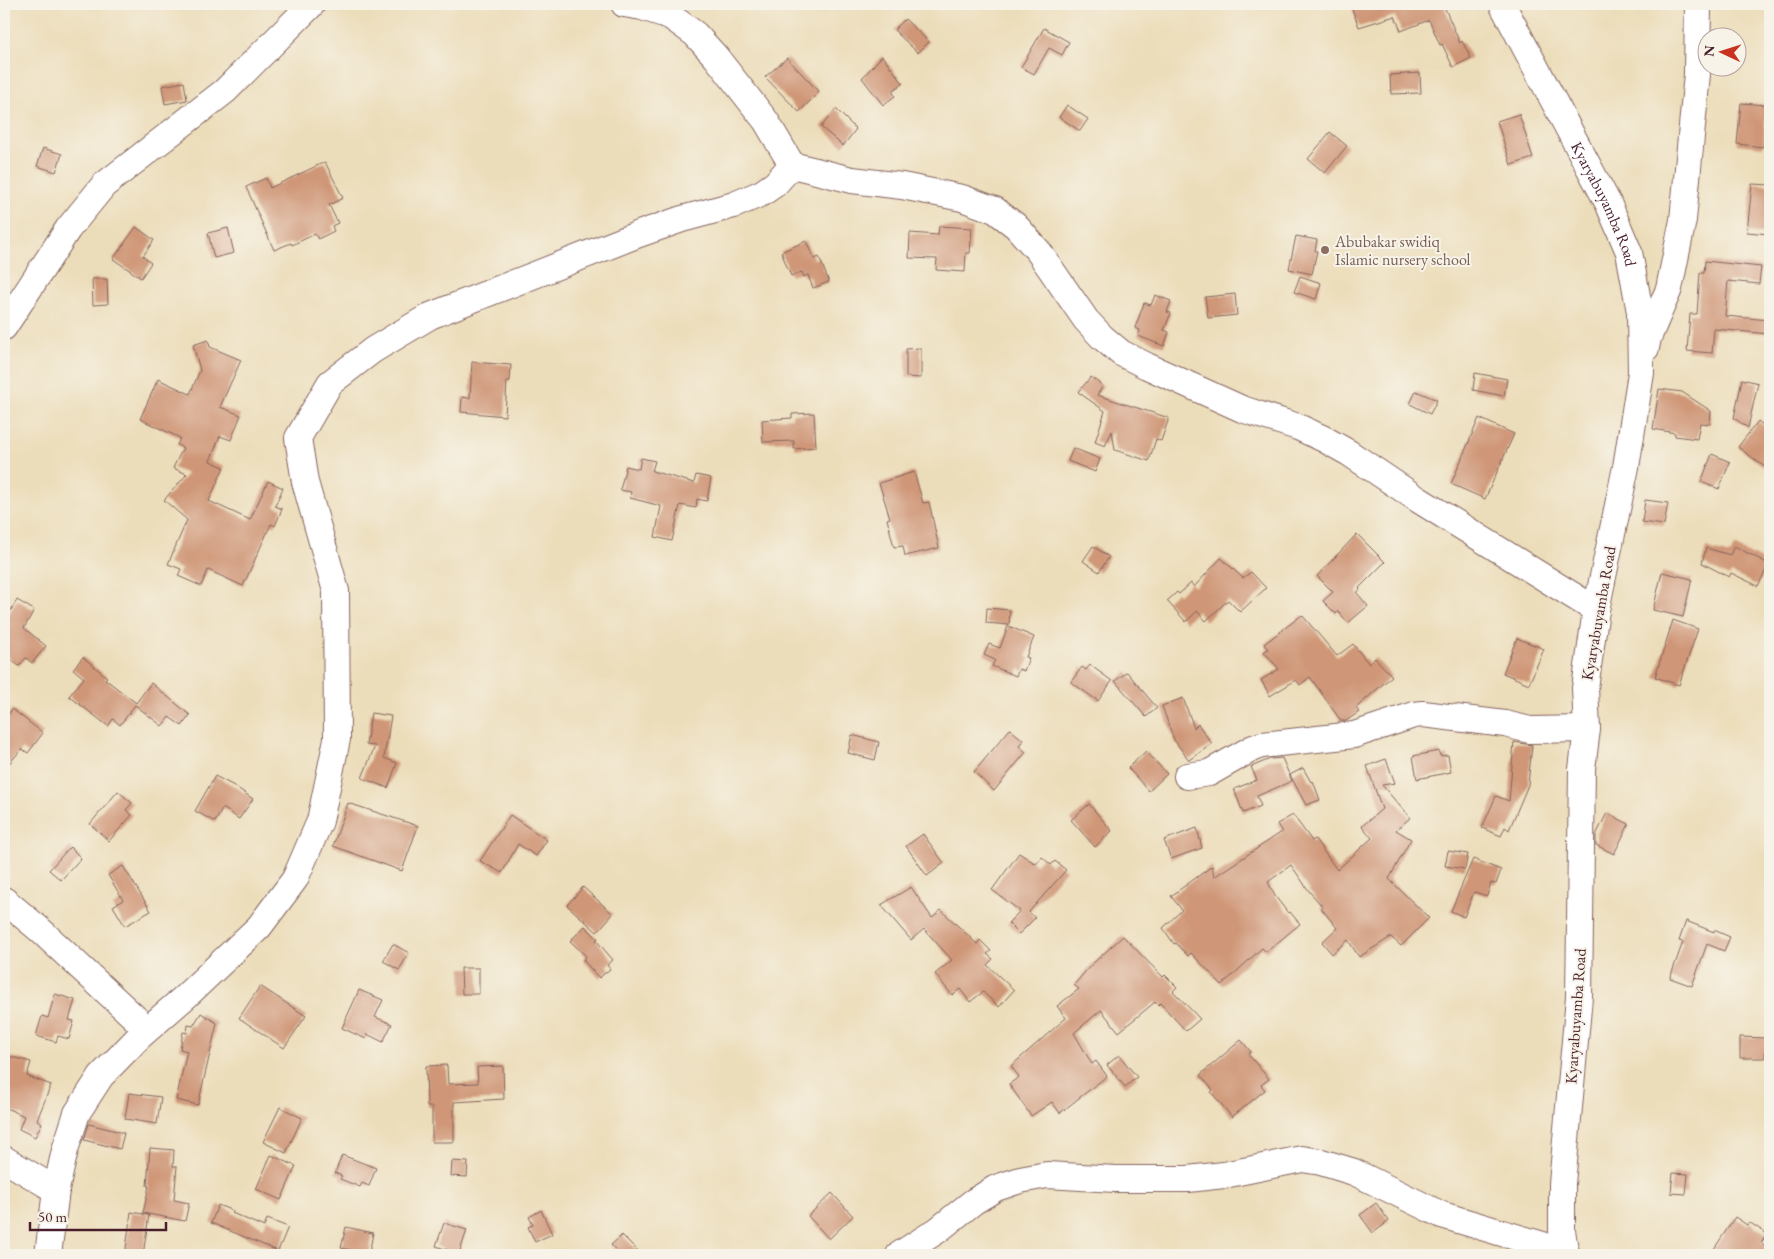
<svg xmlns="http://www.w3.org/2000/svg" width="1774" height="1259" viewBox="0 0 1774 1259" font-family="'EB Garamond',serif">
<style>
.building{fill:#cf9677}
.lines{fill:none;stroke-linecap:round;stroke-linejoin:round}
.minor-casing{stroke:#83625d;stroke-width:28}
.minor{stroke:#fff;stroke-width:26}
.education-dot{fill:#8d6e63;stroke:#f7f3e8;stroke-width:2}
.labels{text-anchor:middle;stroke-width:4;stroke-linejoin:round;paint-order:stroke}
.street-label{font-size:16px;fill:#4a1f2b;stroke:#f7f3e8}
.education-label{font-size:16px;fill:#785e54;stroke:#f7f3e8;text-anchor:start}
</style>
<rect width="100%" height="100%" fill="#f7f3e8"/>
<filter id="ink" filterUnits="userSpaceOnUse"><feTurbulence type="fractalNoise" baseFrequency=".02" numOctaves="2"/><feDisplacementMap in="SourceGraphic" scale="10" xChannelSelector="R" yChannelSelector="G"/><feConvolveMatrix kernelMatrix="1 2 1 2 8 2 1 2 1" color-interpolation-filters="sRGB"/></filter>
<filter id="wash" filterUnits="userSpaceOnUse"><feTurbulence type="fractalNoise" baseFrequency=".0096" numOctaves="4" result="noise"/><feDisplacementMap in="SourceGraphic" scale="20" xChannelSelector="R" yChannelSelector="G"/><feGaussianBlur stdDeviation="1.12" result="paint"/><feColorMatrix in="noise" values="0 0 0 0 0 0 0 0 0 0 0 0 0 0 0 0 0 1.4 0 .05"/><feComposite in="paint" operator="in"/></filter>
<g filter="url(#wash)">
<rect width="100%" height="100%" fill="#ecddba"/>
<g id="blocks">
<g class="building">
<path d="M 1350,4 L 1443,4 L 1460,43 L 1462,41 L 1471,58 L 1453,67 L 1442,44 L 1440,45 L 1429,20 L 1401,31 L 1395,16 L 1359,27 Z"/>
<path d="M 905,19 L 929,42 L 918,53 L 894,30 Z"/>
<path d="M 1044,28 L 1069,42 L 1062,55 L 1049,48 L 1034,74 L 1021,67 Z"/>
<path d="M 882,56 L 903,83 L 892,91 L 895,96 L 883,105 L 862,78 Z"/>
<path d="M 787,58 L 819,92 L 799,112 L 765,77 Z"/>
<path d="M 1420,73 L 1421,93 L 1391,94 L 1390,75 Z"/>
<path d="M 184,82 L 187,100 L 165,104 L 162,86 Z"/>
<path d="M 1741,103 L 1767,105 L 1763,147 L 1737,144 Z"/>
<path d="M 1067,105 L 1088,119 L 1080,131 L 1059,117 Z"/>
<path d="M 836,109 L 856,129 L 843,146 L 821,127 Z"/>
<path d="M 1519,114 L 1533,158 L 1511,165 L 1497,121 Z"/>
<path d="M 1330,132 L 1347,146 L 1325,173 L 1308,159 Z"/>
<path d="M 43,148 L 62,154 L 56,172 L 37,166 Z"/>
<path d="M 325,162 L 343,198 L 329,205 L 338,223 L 332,226 L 334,231 L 318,239 L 315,234 L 292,245 L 291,243 L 274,250 L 246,187 L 266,178 L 270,188 Z"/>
<path d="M 1752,184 L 1770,185 L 1769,234 L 1747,232 Z"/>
<path d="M 939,226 L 972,228 L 970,253 L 966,253 L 965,272 L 936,270 L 937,259 L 909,258 L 910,233 L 938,235 Z"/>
<path d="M 136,227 L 154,240 L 143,256 L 151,263 L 141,278 L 113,259 Z"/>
<path d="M 228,228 L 234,253 L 214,258 L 208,233 Z"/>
<path d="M 1296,236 L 1317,240 L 1315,251 L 1317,251 L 1312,274 L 1289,269 Z"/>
<path d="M 806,241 L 814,259 L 819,257 L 829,282 L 813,288 L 808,275 L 804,277 L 802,272 L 791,276 L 781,252 Z"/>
<path d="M 1705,261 L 1761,267 L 1759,284 L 1728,281 L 1725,316 L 1770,320 L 1770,334 L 1714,329 L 1712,353 L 1687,351 L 1690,314 L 1697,314 L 1700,273 L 1704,273 Z"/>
<path d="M 1300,276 L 1321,283 L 1316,299 L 1294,292 Z"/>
<path d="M 92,279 L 107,279 L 108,304 L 93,305 Z"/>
<path d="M 1235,294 L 1237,315 L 1208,318 L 1205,297 Z"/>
<path d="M 1155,295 L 1171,301 L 1167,312 L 1171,313 L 1164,330 L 1169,332 L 1164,346 L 1138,336 L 1140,330 L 1135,328 L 1144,303 L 1151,305 Z"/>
<path d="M 208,340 L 210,347 L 241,360 L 220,407 L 241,415 L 231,440 L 220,436 L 210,461 L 224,467 L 209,501 L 250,520 L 268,481 L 283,488 L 275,506 L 282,509 L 275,526 L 271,524 L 243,586 L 208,570 L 201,586 L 178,576 L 181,569 L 168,564 L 187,520 L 164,500 L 187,474 L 173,468 L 183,448 L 177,445 L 180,438 L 140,419 L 158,379 L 190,394 L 200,370 L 193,345 Z"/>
<path d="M 921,348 L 921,378 L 906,377 L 906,349 Z"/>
<path d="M 472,362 L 511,365 L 510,381 L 507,381 L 505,416 L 461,412 L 462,397 L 470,398 Z"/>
<path d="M 1475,373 L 1507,379 L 1504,396 L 1473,390 Z"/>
<path d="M 1091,377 L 1103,386 L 1097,395 L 1169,418 L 1161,441 L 1156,439 L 1149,461 L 1115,450 L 1112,431 L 1105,446 L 1095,442 L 1105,411 L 1078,392 Z"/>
<path d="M 1742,379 L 1758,383 L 1748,428 L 1734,418 Z"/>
<path d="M 1659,389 L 1682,392 L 1711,411 L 1710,424 L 1700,423 L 1697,439 L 1675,436 L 1675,433 L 1653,429 Z"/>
<path d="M 1416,391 L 1437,400 L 1430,414 L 1410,404 Z"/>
<path d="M 814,413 L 816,447 L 794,449 L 794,441 L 763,442 L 762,420 L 792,418 L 792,414 Z"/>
<path d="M 1479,418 L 1514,434 L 1485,499 L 1451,484 Z"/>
<path d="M 1758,421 L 1770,430 L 1770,471 L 1738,447 Z"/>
<path d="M 1073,448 L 1100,459 L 1095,472 L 1068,461 Z"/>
<path d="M 1712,454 L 1730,462 L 1719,489 L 1701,482 Z"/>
<path d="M 641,458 L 655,461 L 652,471 L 694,483 L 696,475 L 711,478 L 707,501 L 697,499 L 696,508 L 680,505 L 672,541 L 655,537 L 661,506 L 630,498 L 631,492 L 620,490 L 626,466 L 639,469 Z"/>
<path d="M 914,472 L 923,503 L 929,502 L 939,548 L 905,556 L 903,546 L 894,547 L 887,519 L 890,518 L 879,483 Z"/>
<path d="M 1645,500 L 1668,503 L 1664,525 L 1642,522 Z"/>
<path d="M 1357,534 L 1385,562 L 1359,588 L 1360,589 L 1357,593 L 1368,606 L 1348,623 L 1338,611 L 1336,614 L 1323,601 L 1333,592 L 1317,576 Z"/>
<path d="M 1093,546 L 1109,557 L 1099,572 L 1083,561 Z"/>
<path d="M 1734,546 L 1769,564 L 1758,586 L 1731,573 L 1729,577 L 1702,563 L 1706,548 L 1730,555 Z"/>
<path d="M 1221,558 L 1243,578 L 1251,572 L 1266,588 L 1240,612 L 1228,600 L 1206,621 L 1197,611 L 1186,622 L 1167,601 L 1177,592 L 1179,594 L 1191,583 L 1194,587 Z"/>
<path d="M 1662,572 L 1692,579 L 1683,617 L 1653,610 Z"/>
<path d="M 17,600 L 34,610 L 24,628 L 46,646 L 32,663 L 26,658 L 19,666 L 4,654 L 4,622 Z"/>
<path d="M 987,608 L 1010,610 L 1009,625 L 986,623 Z"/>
<path d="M 1302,615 L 1337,656 L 1353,644 L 1369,664 L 1375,658 L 1392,676 L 1356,708 L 1359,712 L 1346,721 L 1341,721 L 1310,677 L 1300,685 L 1296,680 L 1270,696 L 1261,680 L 1279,669 L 1264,652 L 1268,649 L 1264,644 Z"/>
<path d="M 1673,620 L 1698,629 L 1679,685 L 1655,677 Z"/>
<path d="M 1008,626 L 1034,637 L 1026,657 L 1029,658 L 1024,671 L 1019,669 L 1016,676 L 992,666 L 995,660 L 984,655 L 989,644 L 1000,648 Z"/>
<path d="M 1517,638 L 1544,649 L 1529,684 L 1503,673 Z"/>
<path d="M 83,657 L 107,677 L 105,679 L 136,703 L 151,683 L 190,715 L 182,726 L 169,717 L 162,726 L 135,705 L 120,725 L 113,719 L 108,726 L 69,696 L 84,678 L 73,669 Z"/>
<path d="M 1090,665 L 1112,681 L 1098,701 L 1071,682 L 1082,667 L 1086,670 Z"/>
<path d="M 1127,672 L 1157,708 L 1146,717 L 1115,681 Z"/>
<path d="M 1183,698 L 1194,728 L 1198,724 L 1212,744 L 1189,760 L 1174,740 L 1162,706 Z"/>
<path d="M 12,709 L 43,733 L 28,753 L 22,749 L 4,769 L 4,721 Z"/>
<path d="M 371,713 L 391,716 L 384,758 L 397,763 L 388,788 L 362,778 L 375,746 L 366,745 Z"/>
<path d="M 1010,729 L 1023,740 L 1019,746 L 1026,752 L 994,791 L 974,772 Z"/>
<path d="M 852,735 L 879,742 L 875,760 L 848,753 Z"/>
<path d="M 1514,742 L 1532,745 L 1528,785 L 1509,830 L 1505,827 L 1501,836 L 1482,828 L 1496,796 L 1509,801 Z"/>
<path d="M 1146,751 L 1167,774 L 1149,791 L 1128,768 Z"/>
<path d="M 1439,751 L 1440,756 L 1448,755 L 1451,772 L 1417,779 L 1413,756 Z"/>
<path d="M 1282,758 L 1292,781 L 1257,796 L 1261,806 L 1243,813 L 1234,789 L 1257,780 L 1251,767 L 1270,759 Z"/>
<path d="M 1386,759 L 1395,783 L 1382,785 L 1410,818 L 1396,830 L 1411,839 L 1389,879 L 1429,918 L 1401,946 L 1391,937 L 1359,957 L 1348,940 L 1332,954 L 1322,942 L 1337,928 L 1321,908 L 1323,907 L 1309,891 L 1291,865 L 1268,882 L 1275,896 L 1288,913 L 1290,912 L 1300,924 L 1266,952 L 1262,948 L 1222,985 L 1191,953 L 1188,956 L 1176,943 L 1174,944 L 1163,928 L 1182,910 L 1171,896 L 1212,866 L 1214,877 L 1238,861 L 1282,832 L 1277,824 L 1293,815 L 1312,841 L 1315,839 L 1337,870 L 1372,838 L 1362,826 L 1382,809 L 1367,766 Z"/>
<path d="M 1303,768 L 1311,782 L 1313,781 L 1320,800 L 1306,805 L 1290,775 Z"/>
<path d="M 215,776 L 236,787 L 253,799 L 239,819 L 223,808 L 215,822 L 195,811 Z"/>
<path d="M 118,791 L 132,803 L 126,810 L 132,815 L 109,841 L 90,824 Z"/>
<path d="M 348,803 L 418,826 L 402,871 L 333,846 Z"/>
<path d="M 1089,804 L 1112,831 L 1095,847 L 1071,820 Z"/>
<path d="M 1607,813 L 1629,824 L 1614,854 L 1596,845 L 1596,835 Z"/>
<path d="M 510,815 L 547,840 L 536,856 L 518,844 L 502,873 L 480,861 Z"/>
<path d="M 1197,828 L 1202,848 L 1171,859 L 1164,840 Z"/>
<path d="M 923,834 L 944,863 L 927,876 L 906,846 Z"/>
<path d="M 70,847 L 81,858 L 61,880 L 49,870 Z"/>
<path d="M 1448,851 L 1468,854 L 1465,869 L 1445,866 Z"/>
<path d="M 1019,853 L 1036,864 L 1042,857 L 1051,865 L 1055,861 L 1066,870 L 1029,912 L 1035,918 L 1019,934 L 1008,923 L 1020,911 L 992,890 Z"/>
<path d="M 1473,859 L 1501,870 L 1496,884 L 1491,883 L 1487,896 L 1474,892 L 1464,917 L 1451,911 Z"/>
<path d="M 123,866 L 151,911 L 125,926 L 113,906 L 123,900 L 108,875 Z"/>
<path d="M 583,887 L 613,914 L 597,932 L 567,905 Z"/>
<path d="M 911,887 L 932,918 L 941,910 L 977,944 L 980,940 L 991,951 L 987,954 L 993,959 L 987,965 L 1014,990 L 999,1007 L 983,992 L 970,1002 L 960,989 L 952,995 L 935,974 L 952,960 L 924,929 L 911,940 L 881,905 Z"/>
<path d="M 1686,921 L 1714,932 L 1714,930 L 1730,937 L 1724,951 L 1707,944 L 1692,986 L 1670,978 L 1683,942 L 1679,941 Z"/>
<path d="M 585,926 L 598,939 L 596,940 L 613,960 L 607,965 L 610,969 L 599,978 L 583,960 L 586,956 L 570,941 Z"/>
<path d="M 1123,936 L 1163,977 L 1165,975 L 1177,987 L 1173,991 L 1200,1019 L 1186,1031 L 1160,1003 L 1158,1005 L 1155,1002 L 1119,1032 L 1101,1010 L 1074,1033 L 1092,1064 L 1096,1061 L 1107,1076 L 1060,1113 L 1052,1102 L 1031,1116 L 1009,1084 L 1019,1077 L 1011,1066 L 1066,1018 L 1057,1006 L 1079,989 L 1074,985 L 1090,966 Z"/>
<path d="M 393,944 L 409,953 L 399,970 L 383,961 Z"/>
<path d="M 461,968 L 479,968 L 479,994 L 462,994 Z"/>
<path d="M 260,986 L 306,1016 L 284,1048 L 239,1018 Z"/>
<path d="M 359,990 L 383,1000 L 375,1017 L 392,1024 L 383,1042 L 367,1034 L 366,1039 L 342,1028 Z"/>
<path d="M 55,994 L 75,1000 L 69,1020 L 74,1021 L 69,1039 L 58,1036 L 56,1042 L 36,1036 L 42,1016 L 48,1018 Z"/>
<path d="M 201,1013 L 217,1023 L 198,1105 L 176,1100 L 187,1051 L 180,1049 L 183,1032 L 187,1033 L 188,1025 L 193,1026 Z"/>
<path d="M 1740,1037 L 1766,1038 L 1765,1058 L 1740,1058 Z"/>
<path d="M 1241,1040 L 1251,1052 L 1248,1054 L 1269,1079 L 1261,1085 L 1265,1090 L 1232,1117 L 1211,1092 L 1213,1090 L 1200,1075 Z"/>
<path d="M 4,1055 L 31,1062 L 27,1076 L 51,1085 L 37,1120 L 42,1123 L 35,1137 L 19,1129 L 24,1116 L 4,1107 Z"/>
<path d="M 1119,1055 L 1137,1077 L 1125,1087 L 1107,1065 Z"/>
<path d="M 447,1065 L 448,1084 L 478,1083 L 477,1067 L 503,1066 L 504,1099 L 454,1102 L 454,1142 L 432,1142 L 432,1107 L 427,1107 L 426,1066 Z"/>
<path d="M 129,1093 L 161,1097 L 157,1124 L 125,1119 Z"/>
<path d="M 280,1107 L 302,1118 L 286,1153 L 263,1142 Z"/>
<path d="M 89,1124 L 124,1133 L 120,1149 L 84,1140 Z"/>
<path d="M 150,1148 L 174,1150 L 173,1166 L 177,1166 L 174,1200 L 189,1203 L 185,1221 L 143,1213 L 149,1186 L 147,1186 Z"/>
<path d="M 271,1155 L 296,1166 L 281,1200 L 256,1189 Z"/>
<path d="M 342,1155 L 376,1168 L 369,1186 L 362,1183 L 360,1187 L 340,1179 L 342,1176 L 335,1173 Z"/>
<path d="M 452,1161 L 468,1162 L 467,1177 L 451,1176 Z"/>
<path d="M 1673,1173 L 1688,1174 L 1686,1194 L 1671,1193 Z"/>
<path d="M 832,1193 L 853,1216 L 829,1239 L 808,1216 Z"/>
<path d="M 1376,1203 L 1389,1221 L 1373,1233 L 1360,1215 Z"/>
<path d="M 218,1205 L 233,1211 L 232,1213 L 264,1227 L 267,1219 L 288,1227 L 278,1251 L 211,1223 Z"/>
<path d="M 541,1210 L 552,1234 L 535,1242 L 528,1227 L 533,1225 L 529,1217 Z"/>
<path d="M 131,1212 L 149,1215 L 143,1255 L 125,1255 Z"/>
<path d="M 1735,1217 L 1747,1225 L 1749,1222 L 1767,1234 L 1761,1243 L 1770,1249 L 1770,1255 L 1710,1255 Z"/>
<path d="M 444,1223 L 467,1230 L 459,1254 L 436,1246 Z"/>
<path d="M 346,1227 L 373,1233 L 369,1254 L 341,1248 Z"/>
<path d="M 622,1235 L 642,1255 L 621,1255 L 611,1245 Z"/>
</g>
</g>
</g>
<g filter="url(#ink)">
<use href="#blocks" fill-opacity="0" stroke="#83625d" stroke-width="1"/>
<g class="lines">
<defs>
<g id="minor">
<path id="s1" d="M 1502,4 L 1608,203 L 1629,252 L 1640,312 L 1641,373 L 1626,467 L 1596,610 L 1585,688 L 1587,729 L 1582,769 L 1579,997 L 1562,1184 L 1562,1231 L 1566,1255"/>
<path d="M 792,165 L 852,180 L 902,186 L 962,198 L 995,210 L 1016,226 L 1039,252 L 1086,320 L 1102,337 L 1121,353 L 1147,366 L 1242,409 L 1298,427 L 1324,439 L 1349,453 L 1419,500 L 1596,610"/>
<path d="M 4,327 L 68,229 L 104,185 L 225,91 L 312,4"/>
<path d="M 1646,348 L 1648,338 L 1669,289 L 1683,220 L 1697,74 L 1698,4"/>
<path d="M 1187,776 L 1209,773 L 1253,748 L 1262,745 L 1354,735 L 1414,715 L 1423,714 L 1505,724 L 1530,730 L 1587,729"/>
<path d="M 4,900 L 39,929 L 147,1029"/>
<path d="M 4,1159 L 56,1190"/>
<path d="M 48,1255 L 56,1190 L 65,1150 L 77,1113 L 101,1076 L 139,1037 L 186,996 L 259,927 L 295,879 L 320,821 L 337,739 L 336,591 L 305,482 L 298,438 L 330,383 L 373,350 L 430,316 L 639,234 L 682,219 L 734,205 L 762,193 L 775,184 L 792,165 L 766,121 L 716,57 L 695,34 L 670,16 L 642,7 L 624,4"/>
<path d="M 899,1255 L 938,1230 L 973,1202 L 996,1188 L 1020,1180 L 1047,1175 L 1115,1179 L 1188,1179 L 1224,1175 L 1302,1159 L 1321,1162 L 1354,1172 L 1442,1215 L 1566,1252"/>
</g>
</defs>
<use href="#minor" class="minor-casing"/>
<use href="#minor" class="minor"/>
</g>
</g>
<circle class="education-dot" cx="1325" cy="250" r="5"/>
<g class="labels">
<g class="street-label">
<text dy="6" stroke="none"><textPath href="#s1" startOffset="225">Kyaryabuyamba Road</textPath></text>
<text transform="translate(1598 613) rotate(-80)" y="6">Kyaryabuyamba Road</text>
<text transform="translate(1575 1016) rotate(-86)" y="6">Kyaryabuyamba Road</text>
</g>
<g class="education-label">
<text x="1335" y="247">Abubakar swidiq<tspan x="1335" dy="18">Islamic nursery school</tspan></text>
</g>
</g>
<rect width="1774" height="1259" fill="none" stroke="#f7f3e8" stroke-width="20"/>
<g transform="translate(1722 52) rotate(274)"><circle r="24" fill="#f7f3e8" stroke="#b29e9c"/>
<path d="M0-4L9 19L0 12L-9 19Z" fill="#c8321e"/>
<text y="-8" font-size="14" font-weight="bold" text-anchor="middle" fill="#4a1f2b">N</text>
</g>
<path d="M30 1222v8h136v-8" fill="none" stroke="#4a1f2b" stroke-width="2.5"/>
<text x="38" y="1222" font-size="15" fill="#4a1f2b" stroke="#f7f3e8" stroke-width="4" paint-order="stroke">50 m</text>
</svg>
